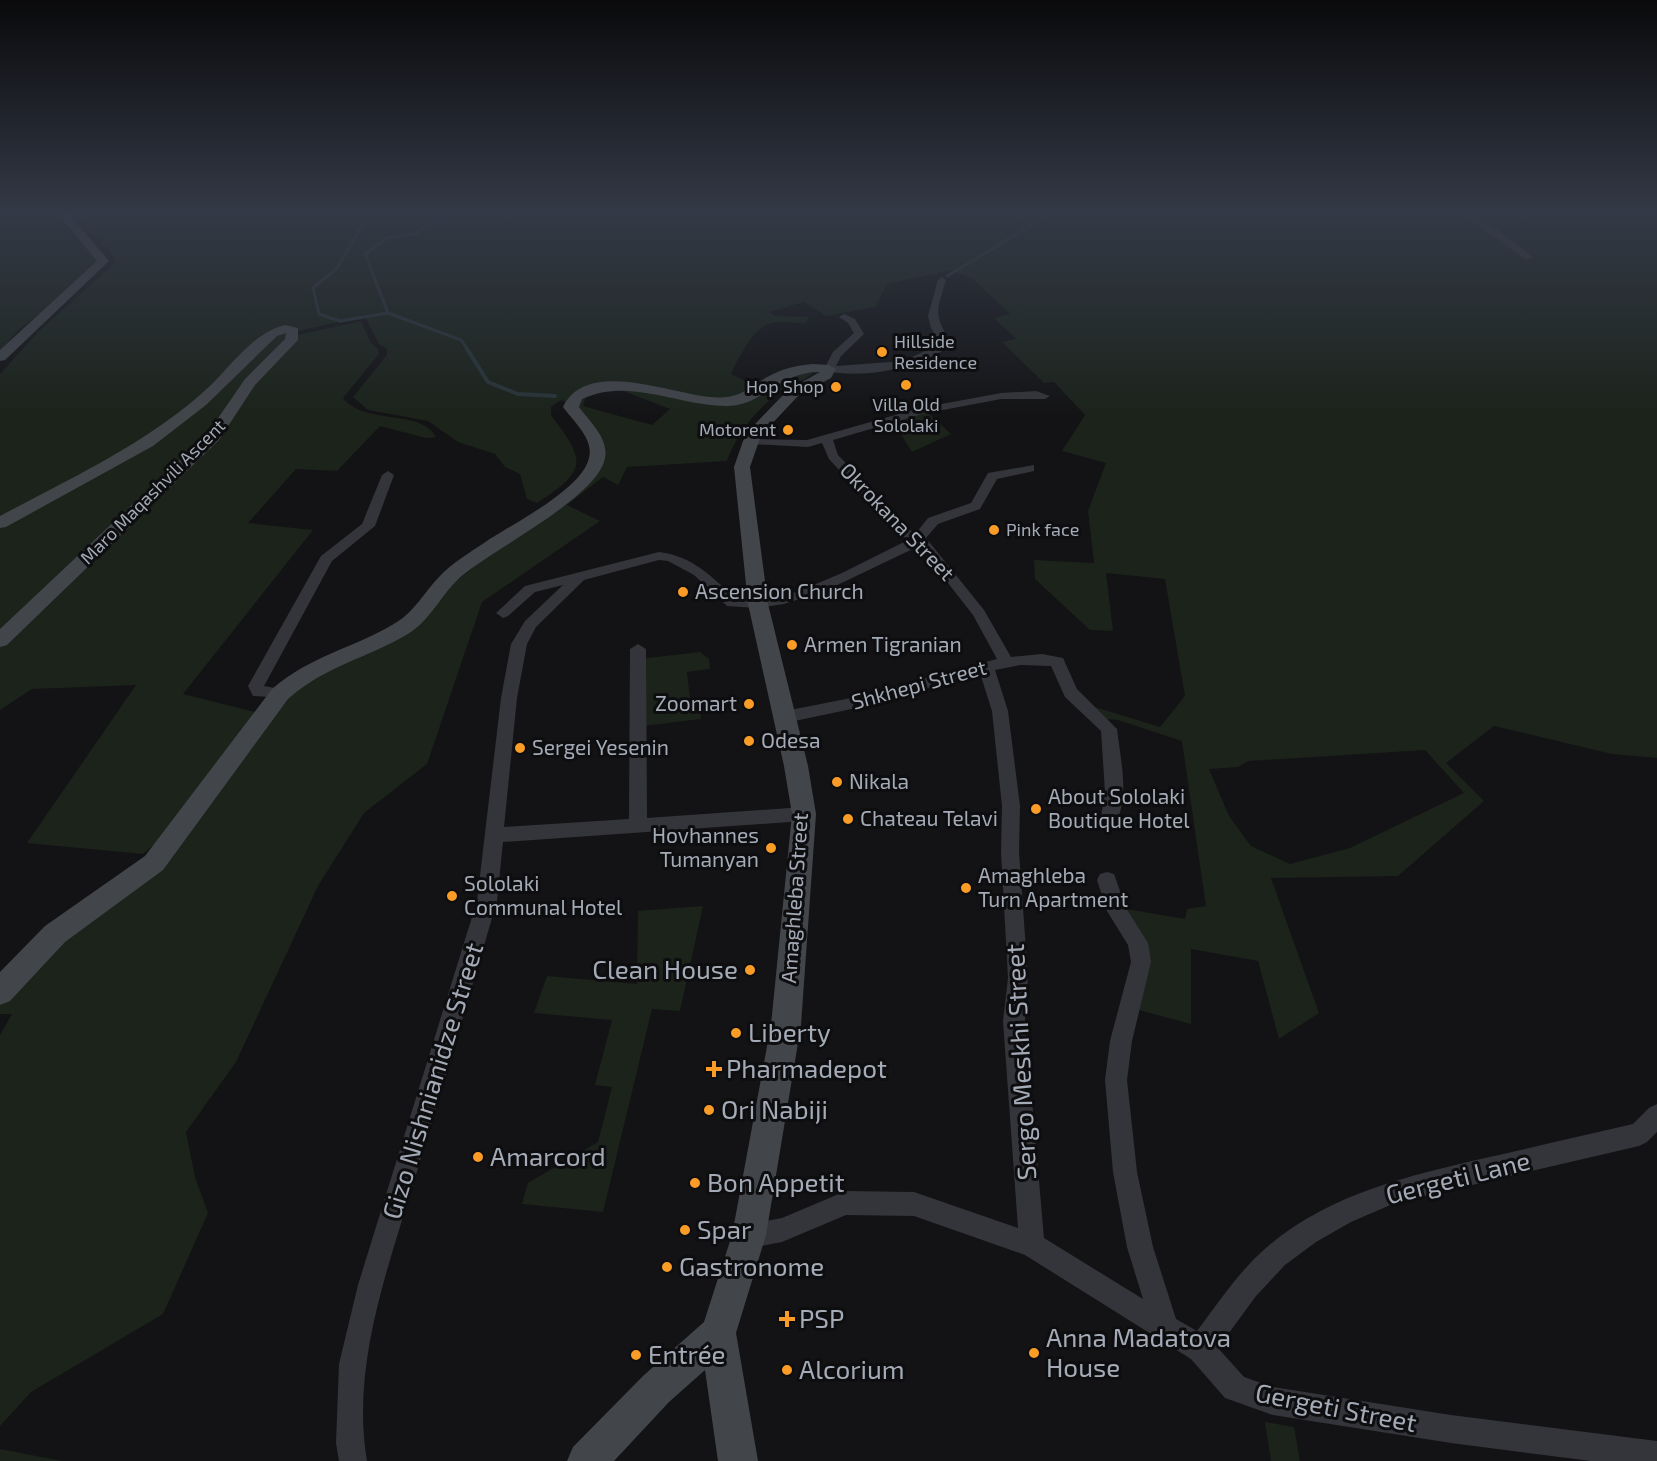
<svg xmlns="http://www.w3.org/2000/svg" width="1657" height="1461" viewBox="0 0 1657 1461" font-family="'Exo 2',sans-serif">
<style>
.green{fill:#1b231b;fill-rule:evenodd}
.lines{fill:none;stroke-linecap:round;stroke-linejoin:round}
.stream-far1{stroke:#293439;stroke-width:3}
.stream{stroke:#293439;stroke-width:4}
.street{fill:#34353a;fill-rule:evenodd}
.secondary{fill:#42454a;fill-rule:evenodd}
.poi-dot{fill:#fa9c26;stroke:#0e0e10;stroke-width:2}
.labels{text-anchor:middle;stroke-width:6;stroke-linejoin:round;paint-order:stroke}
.far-poi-label{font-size:18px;fill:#a4abb6;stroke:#0e0e10;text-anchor:start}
.far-street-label{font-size:18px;fill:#a4abb6;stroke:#0e0e10}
.street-label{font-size:21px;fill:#a4abb6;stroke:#0e0e10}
.poi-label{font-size:21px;fill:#a4abb6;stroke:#0e0e10;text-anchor:start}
.near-poi-label{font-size:26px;fill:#a4abb6;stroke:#0e0e10;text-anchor:start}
.near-street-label{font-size:26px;fill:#a4abb6;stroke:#0e0e10}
</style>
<rect width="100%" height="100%" fill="#131315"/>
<g class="green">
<path d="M 0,212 L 67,212 L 63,217 L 64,225 L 97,256 L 99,261 L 45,310 L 18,330 L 0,351 Z"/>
<path d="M 85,212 L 1657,212 L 1657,758 L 1612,754 L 1494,726 L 1446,763 L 1484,801 L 1398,876 L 1271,878 L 1319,1013 L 1279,1039 L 1258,961 L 1191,949 L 1191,1024 L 1135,1009 L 1144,971 L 1121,908 L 1185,919 L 1187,909 L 1206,906 L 1182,741 L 1118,720 L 1106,719 L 1095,707 L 1160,727 L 1185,696 L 1165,579 L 1106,573 L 1113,631 L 1090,630 L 1035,579 L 1034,560 L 1094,563 L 1088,511 L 1106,463 L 1062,451 L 1085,415 L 1054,382 L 1044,383 L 1002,342 L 1016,339 L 994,318 L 1010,314 L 973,279 L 952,270 L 887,284 L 875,307 L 826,316 L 804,302 L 769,312 L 775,316 L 809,317 L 805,323 C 794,323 781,321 771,323 C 752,329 739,357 731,374 L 767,392 C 782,379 792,371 813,373 C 804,381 791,384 781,391 C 758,407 735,436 727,461 L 627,467 L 618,485 L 603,477 L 567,505 L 600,521 L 482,602 L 427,764 L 364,813 L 318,886 L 236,1062 L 186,1132 L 195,1177 L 208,1213 L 163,1314 L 31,1392 L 0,1426 L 0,1035 L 12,1014 L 0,1014 L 0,992 L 130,882 L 280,694 L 384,637 L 568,494 L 597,460 L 571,404 L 561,400 L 551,407 L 551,415 C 586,461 588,470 537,503 L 527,499 L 520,474 L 505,467 L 495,454 L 458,442 L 428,421 L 368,410 L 353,397 L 387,355 L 387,349 L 379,344 L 359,306 L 364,316 L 294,332 L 293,336 L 361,321 L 371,343 L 378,349 L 379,354 L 343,398 C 365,426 421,408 436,437 L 426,438 L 380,426 L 337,471 L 296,469 L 248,523 L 313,530 L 183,694 L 259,713 L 162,838 L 143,854 L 27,843 L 136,685 L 32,689 L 0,710 L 0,644 L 235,408 L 0,640 L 0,374 L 39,331 L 115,263 C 110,243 88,236 80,216 ZM 605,389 L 621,390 L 670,409 L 652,425 L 583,406 L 586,396 ZM 1425,750 L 1464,793 L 1350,848 L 1290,864 L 1251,846 L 1229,816 L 1209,769 L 1238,767 L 1248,761 Z"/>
<path d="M 926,411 L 951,434 L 912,452 L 892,420 Z"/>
<path d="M 700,652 L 709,659 L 710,669 L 687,672 L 691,707 L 700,706 L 701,719 L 643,726 L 639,659 Z"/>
<path d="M 703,906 L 680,1011 L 652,1009 L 603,1212 L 522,1204 L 528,1183 L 598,1142 L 612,1087 L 595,1085 L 612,1020 L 534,1013 L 547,976 L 637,984 L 638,911 Z"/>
<path d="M 1265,1422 L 1294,1427 L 1300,1461 L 1271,1461 Z"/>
<path d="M 0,1449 L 62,1461 L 0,1461 Z"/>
</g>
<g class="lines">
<g class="stream-far1">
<path d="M 372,212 L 363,219 L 364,227 L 358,232 L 337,268 L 313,288 L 319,314 L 340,321 L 388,313 L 461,340 L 468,350"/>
<path d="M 947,276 L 1054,212"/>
<path d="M 388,313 L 365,254 L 387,238 L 415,234 L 446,212"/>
</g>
<path class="stream" d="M 467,349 L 488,382 L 518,394 L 555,396"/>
<g class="street">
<path d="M 1454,212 C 1476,211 1518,243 1533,258 L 1526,260 L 1488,232 Z"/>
<path d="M 942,277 L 946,280 C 937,310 933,314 950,341 L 950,346 C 916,369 865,379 825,371 L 824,369 L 833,352 L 854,333 L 848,323 L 839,317 L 844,314 L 855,319 L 864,334 L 841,356 L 836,366 L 904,361 L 941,343 L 931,328 L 928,316 L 938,280 Z"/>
<path d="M 1036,391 L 1050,396 L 1045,399 L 1001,399 L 922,414 L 833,440 L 838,455 L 910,530 L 916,533 L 928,518 L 971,503 L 988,473 L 1034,465 L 1034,471 L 997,479 L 980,509 L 938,524 L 926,538 L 984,610 L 1011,657 L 1042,654 L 1063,658 L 1077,689 L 1117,729 C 1120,757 1130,796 1116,822 L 1104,822 L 1101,817 L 1105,792 L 1101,731 L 1065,697 L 1051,666 L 1020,665 L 995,670 L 1008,711 L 1020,806 L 1019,852 L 1028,978 L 1025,1021 L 1044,1238 L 1143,1299 L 1127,1247 L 1113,1172 L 1105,1080 L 1110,1041 L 1131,962 L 1128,945 L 1107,911 L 1097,880 L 1100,874 L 1107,872 L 1114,874 L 1126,908 L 1148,943 L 1151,962 L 1132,1041 L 1127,1080 L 1137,1172 L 1153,1247 L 1176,1319 L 1197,1331 C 1219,1302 1239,1271 1267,1247 C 1329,1194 1408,1176 1485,1158 C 1535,1147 1584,1135 1633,1124 L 1649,1108 L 1657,1104 L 1657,1132 L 1647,1142 L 1639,1146 L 1395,1203 L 1351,1222 L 1316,1242 L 1285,1265 L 1256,1296 L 1218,1348 L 1244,1377 L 1273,1387 L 1451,1415 L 1657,1441 L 1657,1461 L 1591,1461 L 1451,1443 L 1273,1415 L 1225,1398 L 1191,1359 L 1025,1255 L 914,1216 L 846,1215 L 782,1242 L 749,1248 L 740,1244 L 736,1235 L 740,1226 L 782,1218 L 846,1191 L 914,1192 L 1018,1228 L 1003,1021 L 1008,978 L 1001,852 L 1002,806 L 992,711 L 980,673 L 866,706 L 785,723 L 777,717 L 785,711 L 856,697 L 997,659 L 973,615 L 919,546 L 829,589 L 784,604 L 756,608 L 727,606 L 694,575 L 668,561 L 659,560 L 584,580 L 536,627 L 527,644 L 517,698 L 504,827 L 629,819 L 630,649 L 638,644 L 646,649 L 647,818 L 804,807 L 810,809 L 813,814 L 810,819 L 804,821 L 503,842 L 497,901 C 471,990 445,1079 418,1168 C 391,1260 350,1363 367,1461 L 339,1461 L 336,1443 L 339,1364 L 358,1285 L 477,901 L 501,698 L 511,644 L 525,621 L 563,585 L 535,592 L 508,616 L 503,618 L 496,613 L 525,586 L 659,552 C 693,556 712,577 736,599 L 756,599 L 797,592 L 842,573 L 910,539 L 900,536 L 829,459 L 822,443 L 808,447 L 751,444 L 747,443 L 747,439 L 807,440 L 920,408 L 1001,393 Z"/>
<path d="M 388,471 L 394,475 L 375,526 L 332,561 L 264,686 L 286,690 L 288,694 L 286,698 L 253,696 L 248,686 L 321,556 L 362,524 L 382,475 Z"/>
</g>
<g class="secondary">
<path d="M 66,212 L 76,212 L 73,219 L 109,261 L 5,360 L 0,361 L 0,350 L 97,261 L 62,219 Z"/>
<path d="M 285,325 L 298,328 L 298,340 L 255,385 L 219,440 L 7,645 L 0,647 L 0,629 L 207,434 L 245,379 L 285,339 L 286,333 L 277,336 L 206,405 L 153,446 L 6,527 L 0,528 L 0,516 C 73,477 150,442 211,385 C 233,363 255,332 285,325 Z"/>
<path d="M 813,364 L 829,365 L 836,369 L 831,378 L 798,396 L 767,429 L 759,441 L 750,467 L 768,604 L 808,766 L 816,814 L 801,1025 L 766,1235 L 736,1333 L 758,1461 L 718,1461 L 705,1370 L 669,1402 L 614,1461 L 567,1461 L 573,1447 L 643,1376 L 704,1322 L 732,1235 L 771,1025 L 792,814 L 784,766 L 748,604 L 734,467 L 743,441 L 756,423 L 788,390 L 820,372 C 778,372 763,406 727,406 C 677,406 630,377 582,399 L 579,407 C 589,421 609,438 605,458 C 598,497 495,548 463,575 C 443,591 433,617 411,632 C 369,658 326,665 288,699 L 163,870 L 65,942 L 10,1001 L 0,1005 L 0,972 L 45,926 L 145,856 L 272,689 C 311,655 355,648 397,622 C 415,611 425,591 440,576 C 452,563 469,553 484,543 C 510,525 582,490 589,458 C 594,439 574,422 563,407 C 586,358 669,393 710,397 C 742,400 747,387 773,374 C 785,368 799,365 813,364 Z"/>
</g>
</g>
<linearGradient id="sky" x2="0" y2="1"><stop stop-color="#0a0a0c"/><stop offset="0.51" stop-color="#333946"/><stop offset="1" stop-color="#333946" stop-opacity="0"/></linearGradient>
<rect width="1657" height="416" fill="url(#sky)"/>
<g class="poi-dot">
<circle cx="882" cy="352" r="6"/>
<circle cx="906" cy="385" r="6"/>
<circle cx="836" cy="387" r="6"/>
<circle cx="788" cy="430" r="6"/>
<circle cx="994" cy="530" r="6"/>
<circle cx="683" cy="592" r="6"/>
<circle cx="792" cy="645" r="6"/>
<circle cx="749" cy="704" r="6"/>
<circle cx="749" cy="741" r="6"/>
<circle cx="520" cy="748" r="6"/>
<circle cx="837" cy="782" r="6"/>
<circle cx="1036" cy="809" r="6"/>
<circle cx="848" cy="819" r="6"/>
<circle cx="771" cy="848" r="6"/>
<circle cx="966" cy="888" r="6"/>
<circle cx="452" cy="896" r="6"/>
<circle cx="750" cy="970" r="6"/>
<circle cx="736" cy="1033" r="6"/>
<path d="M711 1060h6v6h6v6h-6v6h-6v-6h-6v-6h6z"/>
<circle cx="709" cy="1110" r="6"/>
<circle cx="478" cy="1157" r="6"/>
<circle cx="695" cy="1183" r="6"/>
<circle cx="685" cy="1230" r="6"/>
<circle cx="667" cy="1267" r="6"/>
<path d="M784 1310h6v6h6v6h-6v6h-6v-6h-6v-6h6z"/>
<circle cx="1034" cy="1353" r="6"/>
<circle cx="636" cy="1355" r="6"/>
<circle cx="787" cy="1370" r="6"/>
</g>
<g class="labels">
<g class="far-poi-label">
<text x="894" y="348">Hillside<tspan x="894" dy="21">Residence</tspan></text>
<text x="824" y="393" text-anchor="end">Hop Shop</text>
<text x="906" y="411" text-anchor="middle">Villa Old<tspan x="906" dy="21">Sololaki</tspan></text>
<text x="776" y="436" text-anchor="end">Motorent</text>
<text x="1006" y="536">Pink face</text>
</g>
<g class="far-street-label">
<text transform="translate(153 492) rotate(-45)" y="6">Maro Maqashvili Ascent</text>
</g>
<g class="street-label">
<text transform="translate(897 522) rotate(46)" y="7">Okrokana Street</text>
<text transform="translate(919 685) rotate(-15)" y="7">Shkhepi Street</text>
<text transform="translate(795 898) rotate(-86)" y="7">Amaghleba Street</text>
</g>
<g class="poi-label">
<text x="695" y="599">Ascension Church</text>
<text x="804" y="652">Armen Tigranian</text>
<text x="737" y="711" text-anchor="end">Zoomart</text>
<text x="761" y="748">Odesa</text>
<text x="532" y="755">Sergei Yesenin</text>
<text x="849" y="789">Nikala</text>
<text x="1048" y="804">About Sololaki<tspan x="1048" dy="24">Boutique Hotel</tspan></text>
<text x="860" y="826">Chateau Telavi</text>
<text x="759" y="843" text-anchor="end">Hovhannes<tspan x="759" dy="24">Tumanyan</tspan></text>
<text x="978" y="883">Amaghleba<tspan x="978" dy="24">Turn Apartment</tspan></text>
<text x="464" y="891">Sololaki<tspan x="464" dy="24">Communal Hotel</tspan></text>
</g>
<g class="near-poi-label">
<text x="738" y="979" text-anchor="end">Clean House</text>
<text x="748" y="1042">Liberty</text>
<text x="726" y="1078">Pharmadepot</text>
<text x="721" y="1119">Ori Nabiji</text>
<text x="490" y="1166">Amarcord</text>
<text x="707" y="1192">Bon Appetit</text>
<text x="697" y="1239">Spar</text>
<text x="679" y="1276">Gastronome</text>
<text x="799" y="1328">PSP</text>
<text x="1046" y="1347">Anna Madatova<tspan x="1046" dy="30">House</tspan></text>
<text x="648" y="1364">Entrée</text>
<text x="799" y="1379">Alcorium</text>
</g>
<g class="near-street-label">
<text transform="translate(1021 1062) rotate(-93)" y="9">Sergo Meskhi Street</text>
<text transform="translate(433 1081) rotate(-73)" y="9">Gizo Nishnianidze Street</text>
<text transform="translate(1458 1178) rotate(-14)" y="9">Gergeti Lane</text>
<text transform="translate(1336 1408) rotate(11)" y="9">Gergeti Street</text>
</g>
</g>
</svg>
